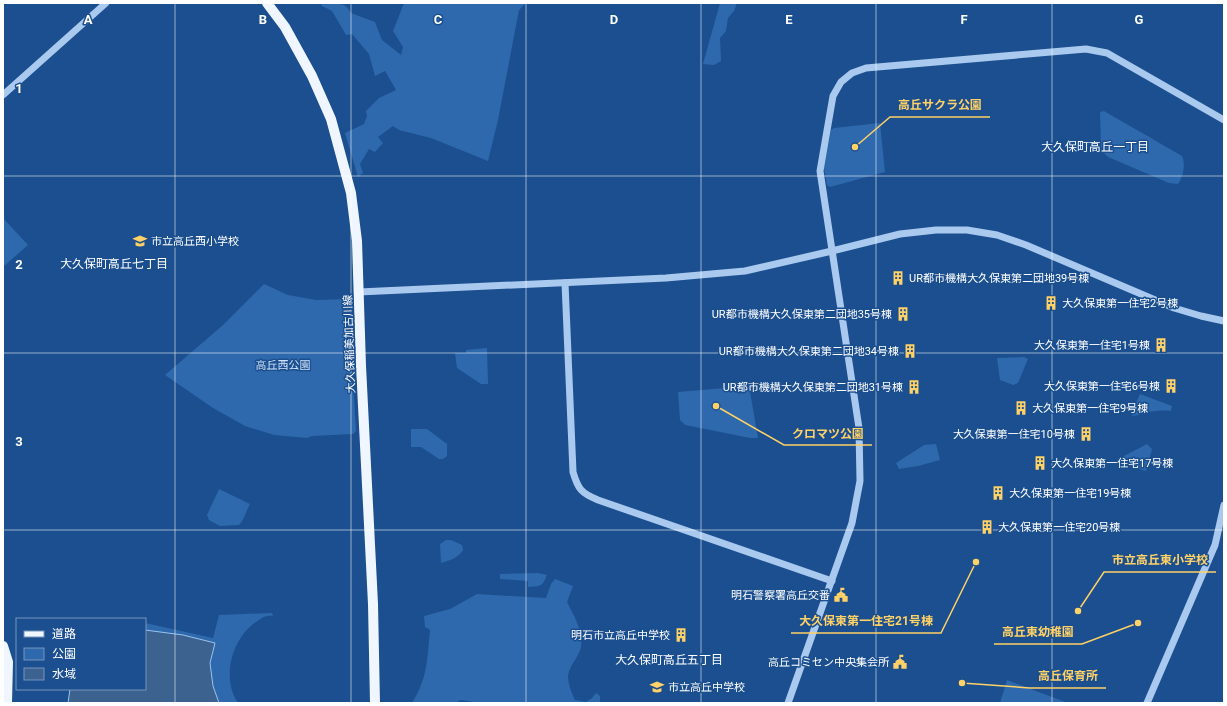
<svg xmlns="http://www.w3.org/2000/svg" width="1227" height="706" viewBox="0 0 1227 706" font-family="Roboto,'Noto Sans JP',sans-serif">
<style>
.green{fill:#2e69ad}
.water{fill:#3c6290;stroke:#9cc4f0}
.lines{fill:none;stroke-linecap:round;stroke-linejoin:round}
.minor{stroke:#a9c9ee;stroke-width:7}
.major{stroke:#f0f6ff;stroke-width:10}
.grid{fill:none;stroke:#fff;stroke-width:1;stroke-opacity:0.55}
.labels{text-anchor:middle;stroke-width:3;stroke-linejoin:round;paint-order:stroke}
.poi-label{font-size:11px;fill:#fff;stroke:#1b4f8f;text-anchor:end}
.street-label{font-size:11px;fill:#fff;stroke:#1b4f8f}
.park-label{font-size:11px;fill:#cfe3fa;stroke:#1b4f8f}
.neighbourhood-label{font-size:12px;fill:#fff;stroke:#1b4f8f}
.grid-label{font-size:13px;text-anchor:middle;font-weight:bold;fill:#fff;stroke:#1b4f8f;stroke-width:3;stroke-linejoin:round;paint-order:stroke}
.leader{fill:none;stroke:#ffd166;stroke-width:1.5}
.callout-dot{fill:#ffd166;stroke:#1b4f8f;stroke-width:1.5}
.callout-label{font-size:12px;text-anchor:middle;font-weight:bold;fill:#ffd166;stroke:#1b4f8f;stroke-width:3;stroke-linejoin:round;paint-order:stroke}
</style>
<rect width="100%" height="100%" fill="#1b4f8f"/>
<g class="green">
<path d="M 320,3 L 339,3 L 346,6 L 351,13 L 375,22 L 382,40 L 401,55 L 403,47 L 393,31 L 404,3 L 526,3 L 519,10 L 498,120 L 488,161 L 431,138 L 399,130 L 393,126 L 378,137 L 383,143 L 375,152 L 369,149 L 360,164 L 363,173 L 358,177 L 345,133 L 364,124 L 367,116 L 366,111 L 379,98 L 396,90 L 385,71 L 375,76 L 369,54 L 352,34 L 346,35 L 332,11 L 322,6 Z"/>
<path d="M 720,3 L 737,3 L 734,11 L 728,18 L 726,31 L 720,38 L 721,61 L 714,65 L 703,64 Z"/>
<path d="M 1104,111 L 1182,156 C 1186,164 1183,177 1178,184 L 1169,183 L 1108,157 L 1103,152 L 1101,146 L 1100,112 Z"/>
<path d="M 880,123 L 885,172 L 830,187 L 827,185 L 824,168 L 831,130 L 834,128 Z"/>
<path d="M 3,218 L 28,245 L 3,267 Z"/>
<path d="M 264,284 L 288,295 L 316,300 L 346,299 L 348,303 L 356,431 L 353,434 L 312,436 L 307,438 L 274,435 L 245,426 L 213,408 L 165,375 L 223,325 Z"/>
<path d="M 487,348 L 488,384 L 481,384 L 457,368 L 455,353 L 466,353 L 466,350 Z"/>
<path d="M 1024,357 L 1028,359 L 1018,383 L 1013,385 L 1000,380 L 997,358 Z"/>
<path d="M 749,386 L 758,438 L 750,438 L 685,425 L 680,420 L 678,392 Z"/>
<path d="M 1140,394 L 1172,406 L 1171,411 C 1163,410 1156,411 1148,412 C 1143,413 1137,416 1132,416 L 1136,403 Z"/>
<path d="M 411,429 L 427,429 L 447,444 L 447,456 L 443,459 L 439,459 L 421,447 L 411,447 Z"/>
<path d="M 936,444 L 940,460 L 918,466 L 899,469 L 896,463 L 924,445 Z"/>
<path d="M 1147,444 L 1152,449 L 1146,471 L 1122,463 L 1124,456 Z"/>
<path d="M 219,489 L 250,504 C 246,511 244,520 239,525 L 220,526 L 209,520 L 207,515 Z"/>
<path d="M 446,540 L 451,540 L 462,545 L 463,550 C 458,558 451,560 441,563 L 440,544 Z"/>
<path d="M 538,573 L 547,575 C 542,587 541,586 528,587 L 528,581 L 500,579 L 500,574 Z"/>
<path d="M 555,579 L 573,586 L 567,602 C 574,616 583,630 581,647 C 579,657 569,666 568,676 C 568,684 572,694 575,700 L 586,702 L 592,698 L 596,693 L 600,696 L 600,703 L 480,703 L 461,700 L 455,703 L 412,703 C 428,677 427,660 430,630 L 425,627 L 424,616 L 450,609 L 477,594 L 546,598 L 551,584 Z"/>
<path d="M 272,613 L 273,616 C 265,615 262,618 256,622 C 232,638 221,678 238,703 L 219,703 L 213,686 L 210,663 L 215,643 L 183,635 L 145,630 L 145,623 L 213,638 L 219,615 Z"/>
<path d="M 1007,680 L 1068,703 L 1000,703 Z"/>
</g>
<path class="water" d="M 145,630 L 183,635 L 215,643 L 210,663 L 213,686 L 219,703 L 68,703 L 70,689 L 145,689 Z"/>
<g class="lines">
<g class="minor">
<path d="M 3,95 L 106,3"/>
<path d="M 565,283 L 573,472 C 578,489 581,493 598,500 L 832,581"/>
<path d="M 359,292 L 666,278 L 745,271 L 832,251 L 900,234 L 936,230 L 967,230 L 997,235 L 1026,245 L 1174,308 L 1201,316 L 1224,321"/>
<path d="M 788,703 L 852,523 L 860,481 L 859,428 L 820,171 L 833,96 L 841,82 L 852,73 L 866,68 L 1086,49 L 1107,53 L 1224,120"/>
<path d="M 1147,703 L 1215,545 L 1224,505"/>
</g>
<g class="major">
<path d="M 267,3 L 285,27 L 312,76 L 331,119 L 351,193 L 357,241 L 361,366 L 373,604 L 375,703"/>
<path d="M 3,646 L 8,662 L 7,703"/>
</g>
</g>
<path class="grid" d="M 175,3 L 175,703M 351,3 L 351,703M 526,3 L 526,703M 701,3 L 701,703M 876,3 L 876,703M 1052,3 L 1052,703M 3,176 L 1224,176M 3,353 L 1224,353M 3,530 L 1224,530"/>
<defs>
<symbol id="school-bare" viewBox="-9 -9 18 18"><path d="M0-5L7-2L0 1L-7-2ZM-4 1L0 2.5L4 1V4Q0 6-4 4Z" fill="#ffd166" stroke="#1b4f8f" stroke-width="2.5" paint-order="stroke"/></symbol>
<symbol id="building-bare" viewBox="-9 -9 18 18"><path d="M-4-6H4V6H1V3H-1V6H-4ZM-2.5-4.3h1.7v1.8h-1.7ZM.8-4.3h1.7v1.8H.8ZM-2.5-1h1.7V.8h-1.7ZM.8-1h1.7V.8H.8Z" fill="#ffd166" stroke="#1b4f8f" stroke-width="2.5" paint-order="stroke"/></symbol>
<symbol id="civic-bare" viewBox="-9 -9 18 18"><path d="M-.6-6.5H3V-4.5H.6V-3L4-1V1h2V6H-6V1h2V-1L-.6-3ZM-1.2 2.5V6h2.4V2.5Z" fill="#ffd166" stroke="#1b4f8f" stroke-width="2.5" paint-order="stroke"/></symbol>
</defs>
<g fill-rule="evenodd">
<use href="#school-bare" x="130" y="231" width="20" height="20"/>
<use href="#building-bare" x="888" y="268" width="20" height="20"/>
<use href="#building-bare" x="1041" y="293" width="20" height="20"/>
<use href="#building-bare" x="893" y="304" width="20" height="20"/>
<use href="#building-bare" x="1151" y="335" width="20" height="20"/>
<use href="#building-bare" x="900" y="341" width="20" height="20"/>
<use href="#building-bare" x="1161" y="376" width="20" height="20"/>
<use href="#building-bare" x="904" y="377" width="20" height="20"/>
<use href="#building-bare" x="1011" y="398" width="20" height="20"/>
<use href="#building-bare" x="1076" y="424" width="20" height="20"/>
<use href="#building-bare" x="1030" y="453" width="20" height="20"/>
<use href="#building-bare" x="988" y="483" width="20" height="20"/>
<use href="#building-bare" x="977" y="517" width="20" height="20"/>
<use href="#civic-bare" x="831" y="585" width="20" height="20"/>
<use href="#building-bare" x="671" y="625" width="20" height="20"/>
<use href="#civic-bare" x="890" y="652" width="20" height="20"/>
<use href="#school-bare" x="647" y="677" width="20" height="20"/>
</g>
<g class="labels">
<g class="poi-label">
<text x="151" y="245" text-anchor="start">市立高丘西小学校</text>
<text x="909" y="282" text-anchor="start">UR都市機構大久保東第二団地39号棟</text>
<text x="1062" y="307" text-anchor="start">大久保東第一住宅2号棟</text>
<text x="892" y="318">UR都市機構大久保東第二団地35号棟</text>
<text x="1150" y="349">大久保東第一住宅1号棟</text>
<text x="899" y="355">UR都市機構大久保東第二団地34号棟</text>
<text x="1160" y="390">大久保東第一住宅6号棟</text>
<text x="903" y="391">UR都市機構大久保東第二団地31号棟</text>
<text x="1032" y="412" text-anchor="start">大久保東第一住宅9号棟</text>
<text x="1075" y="438">大久保東第一住宅10号棟</text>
<text x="1051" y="467" text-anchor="start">大久保東第一住宅17号棟</text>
<text x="1009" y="497" text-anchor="start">大久保東第一住宅19号棟</text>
<text x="998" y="531" text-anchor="start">大久保東第一住宅20号棟</text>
<text x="830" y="599">明石警察署高丘交番</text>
<text x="670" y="639">明石市立高丘中学校</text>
<text x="889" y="666">高丘コミセン中央集会所</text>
<text x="668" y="691" text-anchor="start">市立高丘中学校</text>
</g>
<g class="street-label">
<text transform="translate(349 344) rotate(-92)" y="4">大久保稲美加古川線</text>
</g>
<g class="park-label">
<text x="283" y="369">高丘西公園</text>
</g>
<g class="neighbourhood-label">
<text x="1095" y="151">大久保町高丘一丁目</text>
<text x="114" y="268">大久保町高丘七丁目</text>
<text x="669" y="664">大久保町高丘五丁目</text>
</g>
</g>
<g class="grid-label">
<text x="88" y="24">A</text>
<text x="263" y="24">B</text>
<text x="438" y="24">C</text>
<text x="614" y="24">D</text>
<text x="789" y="24">E</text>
<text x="964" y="24">F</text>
<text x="1139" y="24">G</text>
<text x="19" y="93">1</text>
<text x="19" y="269">2</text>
<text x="19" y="446">3</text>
</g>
<path class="leader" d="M855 147L890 117H990M716 406L784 445H872M1078 611L1104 572H1216M976 562L941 633H791M1138 623L1082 644H994M962 683L1030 688H1106"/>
<g class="callout-dot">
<circle cx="855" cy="147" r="4"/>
<circle cx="716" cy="406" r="4"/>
<circle cx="1078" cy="611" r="4"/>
<circle cx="976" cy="562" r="4"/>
<circle cx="1138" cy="623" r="4"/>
<circle cx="962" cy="683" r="4"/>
</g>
<g class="callout-label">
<text x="940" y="109">高丘サクラ公園</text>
<text x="828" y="438">クロマツ公園</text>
<text x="1160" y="564">市立高丘東小学校</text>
<text x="866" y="625">大久保東第一住宅21号棟</text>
<text x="1038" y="636">高丘東幼稚園</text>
<text x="1068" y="680">高丘保育所</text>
</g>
<rect width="1227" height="706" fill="none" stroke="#ffffff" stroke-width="8"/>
<rect x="16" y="618" width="130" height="72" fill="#1b4f8f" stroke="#7695bc"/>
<rect x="24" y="631" width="20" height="6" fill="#f0f6ff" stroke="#7695bc"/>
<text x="52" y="638" font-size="12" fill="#ffffff">道路</text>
<rect x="24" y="648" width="20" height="12" fill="#2e69ad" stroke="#7695bc"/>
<text x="52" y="658" font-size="12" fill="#ffffff">公園</text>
<rect x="24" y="668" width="20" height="12" fill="#3c6290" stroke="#7695bc"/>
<text x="52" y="678" font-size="12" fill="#ffffff">水域</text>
</svg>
